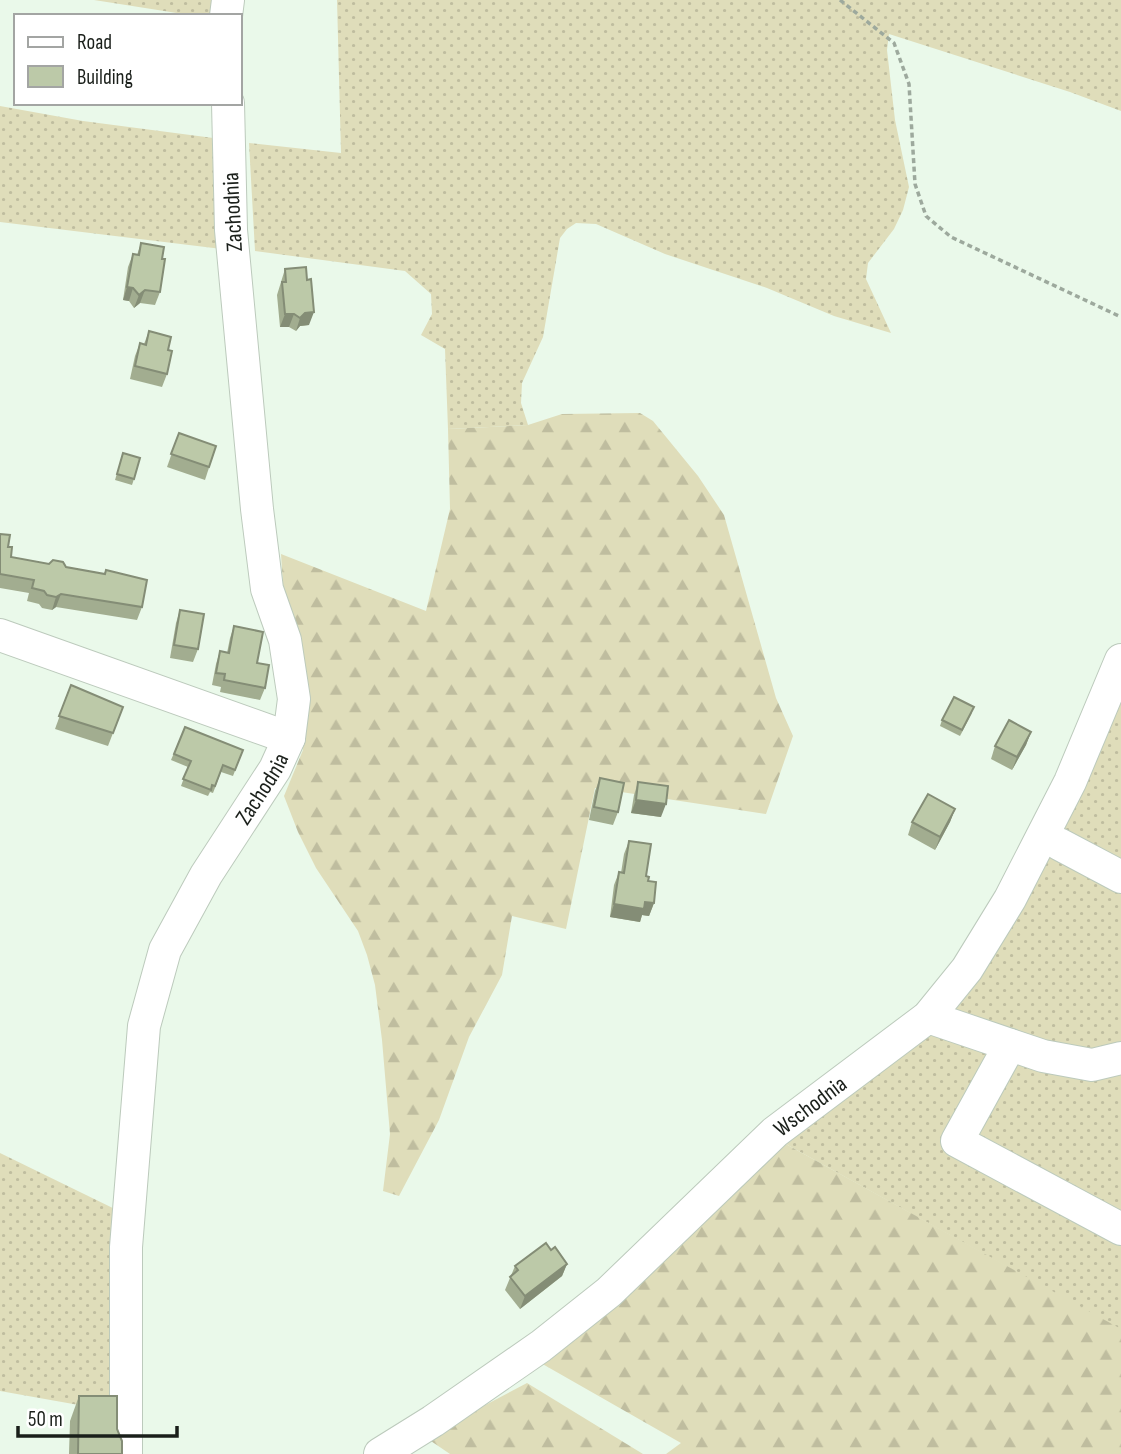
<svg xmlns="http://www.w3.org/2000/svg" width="1121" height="1454" viewBox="0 0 1121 1454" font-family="'Sofia Sans Condensed',sans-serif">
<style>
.grass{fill:url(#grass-dots)}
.forest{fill:url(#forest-firs)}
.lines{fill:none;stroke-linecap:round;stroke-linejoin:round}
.minor-casing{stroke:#bccabc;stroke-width:34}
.path{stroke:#9da99d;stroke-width:3.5;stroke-dasharray:5 3.5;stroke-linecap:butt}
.minor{stroke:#fff;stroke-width:32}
.wall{fill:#a2ad90}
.shaded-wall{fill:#848d76}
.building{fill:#bcc9a8;stroke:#848d76;stroke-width:2}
.labels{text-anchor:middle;stroke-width:5;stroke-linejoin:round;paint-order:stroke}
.street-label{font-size:23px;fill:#1a1f1a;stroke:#fff}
</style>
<defs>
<pattern id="grass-dots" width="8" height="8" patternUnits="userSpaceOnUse" patternTransform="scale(1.75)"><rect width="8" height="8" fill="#dfddba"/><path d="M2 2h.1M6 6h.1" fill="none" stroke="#bfbd9f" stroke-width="1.8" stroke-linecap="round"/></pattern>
<pattern id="forest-firs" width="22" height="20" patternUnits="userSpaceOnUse" patternTransform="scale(1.75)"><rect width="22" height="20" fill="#dfddba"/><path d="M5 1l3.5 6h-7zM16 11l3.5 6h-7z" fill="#bfbd9f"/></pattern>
</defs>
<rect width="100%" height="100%" fill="#eaf9ea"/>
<g class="grass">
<path d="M 94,0 L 215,0 L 214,16 L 196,16 Z"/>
<path d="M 337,0 L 1121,0 L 1121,111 L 1070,92 L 889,34 L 887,50 L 895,120 L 909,187 L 903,210 L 894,229 L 868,263 L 866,279 L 891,333 L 834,316 L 767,288 L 665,254 L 596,224 L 576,223 L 567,229 L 560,238 L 543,337 L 522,383 L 521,403 L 528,425 L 448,429 L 445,349 L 421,335 L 432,314 L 431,294 L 405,271 L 255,251 L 249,143 L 341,153 Z"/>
<path d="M 0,106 L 83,121 L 221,139 L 230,250 L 0,222 Z"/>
<path d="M 1121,685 L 1121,1330 L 784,1143 L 949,1002 Z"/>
<path d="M 0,1153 L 123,1213 L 118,1412 L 0,1391 Z"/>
</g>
<g class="forest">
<path d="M 640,413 L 653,421 L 698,476 L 724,515 L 776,698 L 793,736 L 766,814 L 595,788 L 566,929 L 512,916 L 502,975 L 469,1037 L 439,1120 L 399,1196 L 383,1191 L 390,1134 L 382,1040 L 375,985 L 367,955 L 358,931 L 316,868 L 298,832 L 284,796 L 303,750 L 306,672 L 283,585 L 281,554 L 426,611 L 450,509 L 448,429 L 528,425 L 562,414 Z"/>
<path d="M 784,1143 L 1121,1329 L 1121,1454 L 666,1454 L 681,1443 L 539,1362 L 643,1282 Z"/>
<path d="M 527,1383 L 643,1454 L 450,1454 L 425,1437 Z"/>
</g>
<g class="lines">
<defs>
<g id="minor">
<path d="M 226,16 L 228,0"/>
<path d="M 0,635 L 289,738"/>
<path d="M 1059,844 L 1121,877"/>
<path d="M 928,1017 L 1043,1056 L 1092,1065 L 1121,1058"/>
<path d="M 1010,1045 L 957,1141 L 1121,1229"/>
<path id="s1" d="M 126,1454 L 126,1247 L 144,1026 L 165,950 L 206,875 L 275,769 L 289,738 L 294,699 L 285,640 L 267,589 L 257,509 L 231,230 L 228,103"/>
<path id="s2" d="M 380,1454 L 433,1421 L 541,1346 L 609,1292 L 775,1132 L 928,1017 L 967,969 L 1010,899 L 1070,782 L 1121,660"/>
</g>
</defs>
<use href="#minor" class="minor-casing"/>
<path class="path" d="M 840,0 L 894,43 L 909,84 L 915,184 L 926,216 L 951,237 L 1121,317"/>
<use href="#minor" class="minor"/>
</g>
<g class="wall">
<path d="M 141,243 L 160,292 L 155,305 L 140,303 L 134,308 L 129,301 L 123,300 L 128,267 L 133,254 L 137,255 Z"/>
<path d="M 285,269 L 309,325 L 300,326 L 296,331 L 289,327 L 280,327 L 277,295 Z"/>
<path d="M 149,331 L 168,350 L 167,374 L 162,387 L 130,379 L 135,356 L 140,343 L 144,344 Z"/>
<path d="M 179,433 L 216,446 L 205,480 L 167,467 Z"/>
<path d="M 121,460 L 134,479 L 132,485 L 115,480 Z"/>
<path d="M 0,534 L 8,547 L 11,557 L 104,574 L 106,570 L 142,607 L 137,620 L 56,607 L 52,610 L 42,608 L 39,604 L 27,601 L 29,593 L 0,588 Z"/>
<path d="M 180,610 L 198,649 L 193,662 L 170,658 L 176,623 Z"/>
<path d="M 234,626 L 257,663 L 265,688 L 260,700 L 220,692 L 221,687 L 212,685 L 216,664 L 220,651 L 227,653 L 230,638 Z"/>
<path d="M 71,685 L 123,707 L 108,746 L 55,729 Z"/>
<path d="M 972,713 L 960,736 L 940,726 L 942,720 Z"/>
<path d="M 185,727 L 243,750 L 233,776 L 221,772 L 213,793 L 210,792 L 208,796 L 181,786 L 188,767 L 171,760 Z"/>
<path d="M 1031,732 L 1026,745 L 1012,770 L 991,759 L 995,746 Z"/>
<path d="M 600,778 L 618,812 L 613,825 L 589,820 L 595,791 Z"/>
<path d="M 638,782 L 661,817 L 631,813 L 634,795 Z"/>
<path d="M 955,809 L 950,822 L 935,850 L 908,835 L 912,822 Z"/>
<path d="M 629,841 L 646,876 L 654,903 L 649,916 L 642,915 L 640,922 L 610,917 L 614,885 L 619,872 L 621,873 L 624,854 Z"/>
<path d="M 551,1250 L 567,1264 L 562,1276 L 520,1309 L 505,1290 L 515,1266 Z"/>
<path d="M 79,1396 L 117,1429 L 122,1454 L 69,1454 L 70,1421 Z"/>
</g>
<g class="shaded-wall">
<path d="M 127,287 L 133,288 L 129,301 L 123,300 Z"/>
<path d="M 145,290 L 140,303 L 134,308 L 139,295 Z"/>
<path d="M 314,312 L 309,325 L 300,326 L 296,331 L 300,318 L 305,313 Z"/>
<path d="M 285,314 L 294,314 L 289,327 L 280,327 Z"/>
<path d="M 61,594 L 56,607 L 52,610 L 56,597 Z"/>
<path d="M 1031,732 L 1026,745 L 1012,770 L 1017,757 Z"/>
<path d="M 636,800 L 666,804 L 661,817 L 631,813 Z"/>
<path d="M 955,809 L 950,822 L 935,850 L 940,837 Z"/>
<path d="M 645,902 L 654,903 L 649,916 L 642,915 L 640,922 L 610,917 L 614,904 Z"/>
<path d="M 567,1264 L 562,1276 L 520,1309 L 525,1296 Z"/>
</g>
<g class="building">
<path d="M 141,243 L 164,247 L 162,259 L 165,259 L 160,292 L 145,290 L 139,295 L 133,288 L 127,287 L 133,254 L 139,255 Z"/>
<path d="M 306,267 L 307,280 L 311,279 L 314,312 L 305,313 L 300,318 L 294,314 L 285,314 L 282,282 L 286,282 L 285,269 Z"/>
<path d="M 149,331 L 171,337 L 168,350 L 172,351 L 167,374 L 135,366 L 140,343 L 146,345 Z"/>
<path d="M 179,433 L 216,446 L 209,467 L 171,454 Z"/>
<path d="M 123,453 L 140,458 L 134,479 L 117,474 Z"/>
<path d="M 0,534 L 10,535 L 8,547 L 12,547 L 11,557 L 49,564 L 53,560 L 63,562 L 66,567 L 105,574 L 106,570 L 147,580 L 142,607 L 61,594 L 56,597 L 47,595 L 44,591 L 32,588 L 34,580 L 0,574 Z"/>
<path d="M 180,610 L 204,614 L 198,649 L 174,645 Z"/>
<path d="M 234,626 L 263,632 L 257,663 L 269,665 L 265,688 L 224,680 L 225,674 L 216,673 L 220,651 L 229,653 Z"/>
<path d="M 71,685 L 123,707 L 113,733 L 59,716 Z"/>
<path d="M 954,697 L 974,707 L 962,730 L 942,720 Z"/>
<path d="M 1009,720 L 1031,732 L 1017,757 L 995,746 Z"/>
<path d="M 185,727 L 243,750 L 235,770 L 223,765 L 215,786 L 212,785 L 211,790 L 183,779 L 191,761 L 174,754 Z"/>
<path d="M 600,778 L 624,783 L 618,812 L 594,807 Z"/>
<path d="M 638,782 L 668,786 L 666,804 L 636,800 Z"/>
<path d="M 928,794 L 955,809 L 940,837 L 912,822 Z"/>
<path d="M 629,841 L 651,844 L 646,876 L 649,877 L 648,881 L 656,882 L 654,903 L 645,902 L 644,909 L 614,904 L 619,872 L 624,873 Z"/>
<path d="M 546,1243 L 551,1250 L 555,1247 L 567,1264 L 525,1296 L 510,1277 L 518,1270 L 515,1266 Z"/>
<path d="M 79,1396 L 117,1396 L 117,1429 L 122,1441 L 122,1454 L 78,1454 Z"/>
</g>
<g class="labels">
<g class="street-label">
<text transform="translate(232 212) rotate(-93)" y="8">Zachodnia</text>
<text dy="8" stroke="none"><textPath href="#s1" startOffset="696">Zachodnia</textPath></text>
<text dy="8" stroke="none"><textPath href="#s2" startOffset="555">Wschodnia</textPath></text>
</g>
</g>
<rect x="14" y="14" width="228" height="91" fill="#ffffff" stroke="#a3a5a3" stroke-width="2"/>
<rect x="28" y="37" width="35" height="10" fill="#ffffff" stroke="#a3a5a3" stroke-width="2"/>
<text x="77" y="49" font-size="21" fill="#1a1f1a">Road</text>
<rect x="28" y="66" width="35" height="21" fill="#bcc9a8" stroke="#a3a5a3" stroke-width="2"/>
<text x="77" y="84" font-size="21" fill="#1a1f1a">Building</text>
<path d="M18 1426v10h159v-10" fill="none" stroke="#1a1f1a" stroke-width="3.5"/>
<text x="28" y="1426" font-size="21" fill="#1a1f1a" stroke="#ffffff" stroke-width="5" paint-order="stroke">50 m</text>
</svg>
